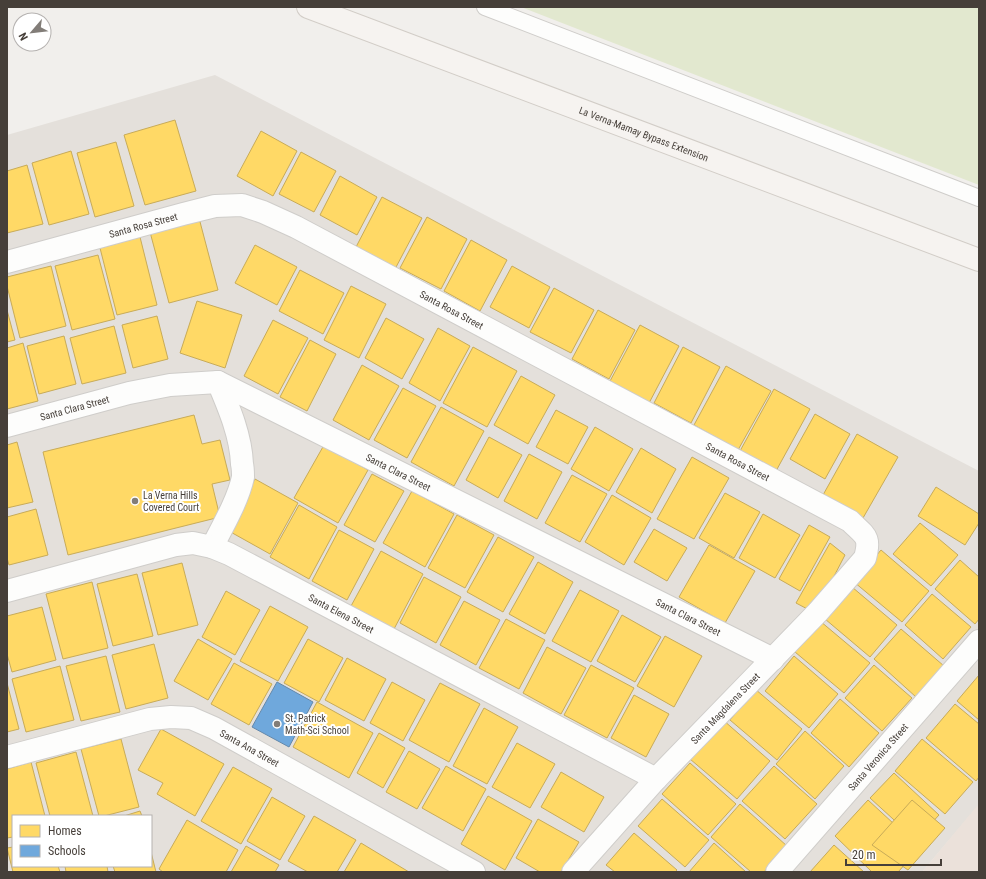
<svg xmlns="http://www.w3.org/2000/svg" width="986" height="879" viewBox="0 0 986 879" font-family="'Roboto Condensed',sans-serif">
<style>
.residential{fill:#e4e0db;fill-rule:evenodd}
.commercial{fill:#ebe1da}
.green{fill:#e2e8cf}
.homes{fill:#ffd966;stroke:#c8ab58}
.schools{fill:#6fa8dc;stroke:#6388ab}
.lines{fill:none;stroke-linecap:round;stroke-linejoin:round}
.service-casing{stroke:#cfcdca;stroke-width:18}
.minor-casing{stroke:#cfcdca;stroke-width:24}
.secondary-casing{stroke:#d2cdc7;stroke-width:24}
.service{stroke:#fdfdfc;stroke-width:16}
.minor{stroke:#fdfdfc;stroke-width:22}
.secondary{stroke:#f6f3f0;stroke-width:22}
.poi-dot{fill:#827d78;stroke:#fff;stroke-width:1.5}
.labels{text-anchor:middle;stroke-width:4;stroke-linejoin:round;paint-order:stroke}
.street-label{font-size:10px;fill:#463f39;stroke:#fff}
.poi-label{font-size:10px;fill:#463f39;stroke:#fff;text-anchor:start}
</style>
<rect width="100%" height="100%" fill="#f1efec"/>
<path class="residential" d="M 215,75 L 979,471 L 979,807 L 977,807 L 922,872 L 7,872 L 7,135 ZM 13,816 L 151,816 L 151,866 L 13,866 Z"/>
<path class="commercial" d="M 977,806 L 979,807 L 979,872 L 922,872 Z"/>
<path class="green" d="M 521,7 L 979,7 L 979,185 Z"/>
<g class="homes">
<path d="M 175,120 L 196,191 L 145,205 L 124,135 Z"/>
<path d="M 261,131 L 297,151 L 273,196 L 237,176 Z"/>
<path d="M 116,142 L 134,206 L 95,217 L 77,153 Z"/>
<path d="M 71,151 L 89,214 L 49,225 L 32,163 Z"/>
<path d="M 301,152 L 336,171 L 314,212 L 279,194 Z"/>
<path d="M 27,165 L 43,224 L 7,233 L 7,171 Z"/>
<path d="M 340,176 L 377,197 L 357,235 L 320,215 Z"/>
<path d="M 382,197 L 422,218 L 395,269 L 356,247 Z"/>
<path d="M 427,217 L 467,239 L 441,289 L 400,268 Z"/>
<path d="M 199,218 L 218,290 L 169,303 L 150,232 Z"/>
<path d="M 140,237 L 157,305 L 117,315 L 100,248 Z"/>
<path d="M 471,240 L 507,260 L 480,311 L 444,291 Z"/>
<path d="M 255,245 L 297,267 L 277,305 L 235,283 Z"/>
<path d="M 98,255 L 115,319 L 72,330 L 55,266 Z"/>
<path d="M 51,266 L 66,326 L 20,338 L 7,286 L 7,277 Z"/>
<path d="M 512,266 L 550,287 L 529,328 L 490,307 Z"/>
<path d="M 300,270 L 344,293 L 323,334 L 279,311 Z"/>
<path d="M 351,286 L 386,304 L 359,358 L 324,340 Z"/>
<path d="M 554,288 L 594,310 L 571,353 L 530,332 Z"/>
<path d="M 197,301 L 242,315 L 225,368 L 180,353 Z"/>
<path d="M 7,310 L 15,340 L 7,342 Z"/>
<path d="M 598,310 L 635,330 L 609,379 L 572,359 Z"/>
<path d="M 157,316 L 168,359 L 133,368 L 122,325 Z"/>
<path d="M 386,318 L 424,339 L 402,379 L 365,358 Z"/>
<path d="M 273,320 L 308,338 L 278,394 L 244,376 Z"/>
<path d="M 640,325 L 679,346 L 648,405 L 609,383 Z"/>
<path d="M 114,326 L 126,373 L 82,384 L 70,338 Z"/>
<path d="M 438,328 L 470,346 L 440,401 L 409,383 Z"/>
<path d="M 64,336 L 76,384 L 39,394 L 27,346 Z"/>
<path d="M 310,340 L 336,354 L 307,411 L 280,397 Z"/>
<path d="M 23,343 L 38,401 L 7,409 L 7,348 Z"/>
<path d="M 473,347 L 517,371 L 487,427 L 443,403 Z"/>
<path d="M 683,347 L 720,367 L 691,423 L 654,403 Z"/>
<path d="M 362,365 L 399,386 L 369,440 L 333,420 Z"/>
<path d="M 726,366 L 771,391 L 738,450 L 694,425 Z"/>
<path d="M 521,376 L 555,395 L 528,444 L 494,425 Z"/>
<path d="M 403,388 L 436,406 L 407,458 L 374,440 Z"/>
<path d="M 774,389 L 810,409 L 776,471 L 740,451 Z"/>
<path d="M 441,407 L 484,431 L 454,486 L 411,462 Z"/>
<path d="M 556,410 L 588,427 L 568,464 L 536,447 Z"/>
<path d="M 815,414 L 850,434 L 825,479 L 790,459 Z"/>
<path d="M 194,415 L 202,444 L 220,440 L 230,480 L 212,484 L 220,517 L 68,555 L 43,452 Z"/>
<path d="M 595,427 L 633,449 L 609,491 L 571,469 Z"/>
<path d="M 857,434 L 898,457 L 863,518 L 823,495 Z"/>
<path d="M 489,437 L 522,455 L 498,498 L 466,480 Z"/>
<path d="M 17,442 L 33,502 L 7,508 L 7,445 Z"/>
<path d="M 324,445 L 368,470 L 338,523 L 294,498 Z"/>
<path d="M 641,448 L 676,469 L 652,513 L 616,492 Z"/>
<path d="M 529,454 L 562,472 L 537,519 L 504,501 Z"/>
<path d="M 692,457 L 729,478 L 694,539 L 657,519 Z"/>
<path d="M 372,474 L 404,491 L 375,542 L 344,525 Z"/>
<path d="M 572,475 L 607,494 L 580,542 L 545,523 Z"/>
<path d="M 255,479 L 298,503 L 270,554 L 227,530 Z"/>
<path d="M 936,487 L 979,514 L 979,523 L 965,545 L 918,516 Z"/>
<path d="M 412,491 L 454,514 L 425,567 L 383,543 Z"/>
<path d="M 725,493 L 760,512 L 734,558 L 699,538 Z"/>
<path d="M 612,495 L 651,518 L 624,565 L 585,542 Z"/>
<path d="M 299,505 L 337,527 L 309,579 L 270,557 Z"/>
<path d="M 36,509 L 48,555 L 9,565 L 7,558 L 7,517 Z"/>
<path d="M 763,514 L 800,535 L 775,578 L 739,558 Z"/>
<path d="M 457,515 L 494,535 L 465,588 L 428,568 Z"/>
<path d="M 920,523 L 958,555 L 931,586 L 893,554 Z"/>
<path d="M 809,525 L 830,537 L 800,591 L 779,579 Z"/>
<path d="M 654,529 L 687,548 L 667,581 L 634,562 Z"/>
<path d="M 339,530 L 374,549 L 347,600 L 312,581 Z"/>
<path d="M 498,537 L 534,557 L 503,612 L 467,592 Z"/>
<path d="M 830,543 L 845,555 L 815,613 L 796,603 Z"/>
<path d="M 709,545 L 755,571 L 725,623 L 679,597 Z"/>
<path d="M 881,550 L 929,591 L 902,622 L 854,582 Z"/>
<path d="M 381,551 L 423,574 L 394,629 L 351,606 Z"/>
<path d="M 960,560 L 979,577 L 979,619 L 975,624 L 935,589 Z"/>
<path d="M 538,562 L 573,582 L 545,634 L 509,614 Z"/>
<path d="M 182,563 L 198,625 L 158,635 L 142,573 Z"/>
<path d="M 137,574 L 153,636 L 113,646 L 97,584 Z"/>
<path d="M 424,577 L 461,597 L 436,643 L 400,623 Z"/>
<path d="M 92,582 L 108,648 L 63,659 L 46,594 Z"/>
<path d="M 852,587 L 897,625 L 870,657 L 825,619 Z"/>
<path d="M 580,590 L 619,611 L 591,662 L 552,641 Z"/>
<path d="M 226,591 L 260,610 L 235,655 L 202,637 Z"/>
<path d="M 932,594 L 971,627 L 943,659 L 905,625 Z"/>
<path d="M 464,601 L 500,620 L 476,665 L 440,645 Z"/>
<path d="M 270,606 L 308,627 L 278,681 L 240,661 Z"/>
<path d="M 42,607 L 56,660 L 12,672 L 7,654 L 7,616 Z"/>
<path d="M 622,615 L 661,637 L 635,682 L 597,661 Z"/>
<path d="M 506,619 L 545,640 L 519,689 L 479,668 Z"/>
<path d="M 820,621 L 870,663 L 844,693 L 795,652 Z"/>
<path d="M 901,629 L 944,666 L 916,697 L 874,659 Z"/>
<path d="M 665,636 L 702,656 L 674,707 L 637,686 Z"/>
<path d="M 198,639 L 232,659 L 208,700 L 174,681 Z"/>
<path d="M 308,639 L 343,658 L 319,702 L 284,683 Z"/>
<path d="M 154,644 L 168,698 L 126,709 L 112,655 Z"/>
<path d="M 547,647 L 586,668 L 561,714 L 523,693 Z"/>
<path d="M 106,656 L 120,712 L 81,721 L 66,666 Z"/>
<path d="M 794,656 L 838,694 L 809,728 L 765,691 Z"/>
<path d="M 347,658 L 386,679 L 364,721 L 325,700 Z"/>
<path d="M 234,663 L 272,684 L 249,725 L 211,704 Z"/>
<path d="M 591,665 L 634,688 L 607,738 L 564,715 Z"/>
<path d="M 874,665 L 912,698 L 882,731 L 845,698 Z"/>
<path d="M 60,666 L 74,720 L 26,732 L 12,679 Z"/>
<path d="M 979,675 L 979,720 L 957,701 Z"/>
<path d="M 392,682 L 425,700 L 403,741 L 370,723 Z"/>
<path d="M 7,683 L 19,729 L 7,732 Z"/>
<path d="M 440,683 L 480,704 L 449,762 L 409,740 Z"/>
<path d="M 755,689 L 802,729 L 777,760 L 730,720 Z"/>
<path d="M 634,695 L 669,714 L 646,757 L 611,738 Z"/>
<path d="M 840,699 L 879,733 L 849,767 L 811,733 Z"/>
<path d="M 317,702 L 373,733 L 349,778 L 293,747 Z"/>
<path d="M 955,704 L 979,724 L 979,777 L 976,781 L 926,738 Z"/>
<path d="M 484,708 L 518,727 L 487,784 L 453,766 Z"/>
<path d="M 723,720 L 770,761 L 737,799 L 690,759 Z"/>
<path d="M 161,729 L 224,764 L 195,816 L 157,794 L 163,783 L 138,770 Z"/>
<path d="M 805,731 L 844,766 L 815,799 L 776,764 Z"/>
<path d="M 379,733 L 405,748 L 383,788 L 357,773 Z"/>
<path d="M 121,739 L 139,807 L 104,816 L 99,816 L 81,749 Z"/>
<path d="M 922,739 L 973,782 L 945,814 L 895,771 Z"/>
<path d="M 517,743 L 555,764 L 530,808 L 492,787 Z"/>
<path d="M 409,751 L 440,769 L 417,809 L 386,792 Z"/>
<path d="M 76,752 L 93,816 L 50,816 L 36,763 Z"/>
<path d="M 31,762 L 45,816 L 13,816 L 13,837 L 7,838 L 7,769 Z"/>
<path d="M 690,763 L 736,804 L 708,835 L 662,794 Z"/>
<path d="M 446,766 L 486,789 L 463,831 L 422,808 Z"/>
<path d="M 774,766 L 817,804 L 785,839 L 742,801 Z"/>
<path d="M 233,767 L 272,789 L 241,844 L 201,821 Z"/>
<path d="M 561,772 L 604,797 L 584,832 L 541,807 Z"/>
<path d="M 894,773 L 939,815 L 916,840 L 870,798 Z"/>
<path d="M 488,796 L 532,821 L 505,870 L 461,844 Z"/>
<path d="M 272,797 L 305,816 L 280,860 L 247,841 Z"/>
<path d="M 662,799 L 709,840 L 685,867 L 638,826 Z"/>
<path d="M 868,800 L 920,848 L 898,872 L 872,872 L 835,836 Z"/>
<path d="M 912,800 L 945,828 L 908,870 L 872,845 Z"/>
<path d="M 740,804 L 787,846 L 764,872 L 751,872 L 711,837 Z"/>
<path d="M 140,811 L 142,816 L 124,816 Z"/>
<path d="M 314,816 L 356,840 L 337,872 L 308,872 L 288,861 Z"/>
<path d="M 538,819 L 579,842 L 561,872 L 540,872 L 516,858 Z"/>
<path d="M 187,820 L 238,850 L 226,872 L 163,872 L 159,869 Z"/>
<path d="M 634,833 L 677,870 L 675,872 L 615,872 L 606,865 Z"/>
<path d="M 361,843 L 409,872 L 344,872 Z"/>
<path d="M 714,843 L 746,872 L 689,872 Z"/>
<path d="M 834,845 L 864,872 L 810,872 Z"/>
<path d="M 246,846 L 279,865 L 275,872 L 231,872 Z"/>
<path d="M 13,847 L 13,866 L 58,866 L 60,872 L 13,872 L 7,848 Z"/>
<path d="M 151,852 L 156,872 L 115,872 L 113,866 L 151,866 Z"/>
<path d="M 65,866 L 107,866 L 108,872 L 66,872 Z"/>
</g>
<path class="schools" d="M 277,682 L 313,702 L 289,747 L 252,727 Z"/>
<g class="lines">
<defs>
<path id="service" d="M 485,7 L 979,198"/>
<g id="minor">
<path id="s1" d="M 7,262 L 183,214 L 215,206 L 242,205 L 263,212 L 296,227 L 850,521 C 865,536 871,536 865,558 L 818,612 L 656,779 L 573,872"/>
<path id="s2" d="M 7,426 L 129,393 L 170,385 L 218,382 L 773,659"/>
<path d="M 212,547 C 223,526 238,500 243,477 C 243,473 243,468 242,464 C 241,436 229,408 218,382"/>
<path id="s3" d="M 7,591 L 176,545 L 193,543 L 212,547 L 229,554 L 656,779"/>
<path id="s4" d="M 7,757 L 150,719 L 171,717 L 191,718 L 214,728 L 474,872"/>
<path id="s5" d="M 777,872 L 979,641"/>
</g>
<g id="secondary">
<path id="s6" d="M 308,7 L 979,260"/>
</g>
</defs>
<use href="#service" class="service-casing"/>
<use href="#minor" class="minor-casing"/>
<use href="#secondary" class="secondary-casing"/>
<use href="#service" class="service"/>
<use href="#minor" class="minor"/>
<use href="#secondary" class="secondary"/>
</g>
<g class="poi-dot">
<circle cx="135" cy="501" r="4"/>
<circle cx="277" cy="724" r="4"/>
</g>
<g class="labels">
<g class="street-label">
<text dy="4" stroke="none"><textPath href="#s6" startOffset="359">La Verna-Mamay Bypass Extension</textPath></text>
<text dy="4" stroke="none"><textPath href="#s1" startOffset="141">Santa Rosa Street</textPath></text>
<text dy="4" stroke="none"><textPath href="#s1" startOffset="477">Santa Rosa Street</textPath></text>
<text dy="4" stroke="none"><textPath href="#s2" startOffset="70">Santa Clara Street</textPath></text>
<text dy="4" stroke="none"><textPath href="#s1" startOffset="801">Santa Rosa Street</textPath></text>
<text dy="4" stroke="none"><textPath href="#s2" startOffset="418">Santa Clara Street</textPath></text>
<text dy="4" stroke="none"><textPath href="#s3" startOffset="357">Santa Elena Street</textPath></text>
<text dy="4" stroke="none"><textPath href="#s2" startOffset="742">Santa Clara Street</textPath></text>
<text transform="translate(725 708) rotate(-46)" y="4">Santa Magdalena Street</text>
<text dy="4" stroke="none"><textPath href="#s4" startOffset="255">Santa Ana Street</textPath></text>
<text dy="4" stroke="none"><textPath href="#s5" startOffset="153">Santa Veronica Street</textPath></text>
</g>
<g class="poi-label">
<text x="143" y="499">La Verna Hills<tspan x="143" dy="12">Covered Court</tspan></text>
<text x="285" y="722">St. Patrick<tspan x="285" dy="12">Math-Sci School</tspan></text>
</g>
</g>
<rect width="986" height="879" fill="none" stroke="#463f39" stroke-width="16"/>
<rect x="12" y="815" width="140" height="52" fill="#ffffff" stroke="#b5b2b0"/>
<rect x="20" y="825" width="20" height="12" fill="#ffd966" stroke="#b5b2b0"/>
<text x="48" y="835" font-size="12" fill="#463f39">Homes</text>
<rect x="20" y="845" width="20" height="12" fill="#6fa8dc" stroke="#b5b2b0"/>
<text x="48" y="855" font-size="12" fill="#463f39">Schools</text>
<g transform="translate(32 32) rotate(242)"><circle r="19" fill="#ffffff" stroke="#b5b2b0"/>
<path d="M0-3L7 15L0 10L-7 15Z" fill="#827d78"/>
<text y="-6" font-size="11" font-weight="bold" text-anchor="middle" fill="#463f39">N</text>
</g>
<path d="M846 859v6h95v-6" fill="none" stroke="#463f39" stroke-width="2"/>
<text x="852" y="859" font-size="12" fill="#463f39" stroke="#ffffff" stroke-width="3" paint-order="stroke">20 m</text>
</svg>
